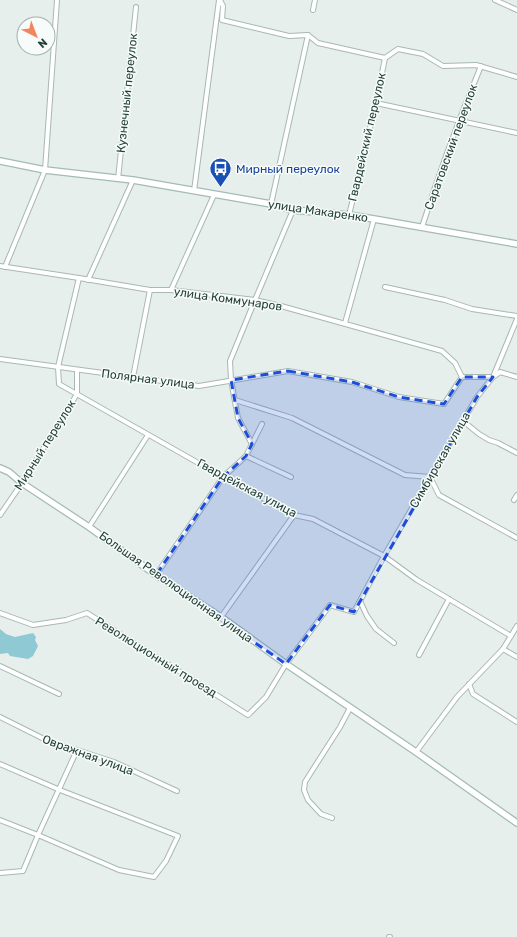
<svg xmlns="http://www.w3.org/2000/svg" width="517" height="937" viewBox="0 0 517 937" font-family="Rubik,sans-serif">
<style>
.water{fill:#8ec9d4}
.lines{fill:none;stroke-linecap:round;stroke-linejoin:round}
.street-casing{stroke:#a8b8b2;stroke-width:6}
.secondary-casing{stroke:#a4bbb3;stroke-width:8}
.street{stroke:#fff;stroke-width:4}
.secondary{stroke:#fff;stroke-width:5.5}
.marked{fill:#1d4ed8;fill-opacity:0.2;stroke:#1d4ed8;stroke-width:3;stroke-dasharray:8 5;stroke-linejoin:round}
.labels{text-anchor:middle;stroke-width:3;stroke-linejoin:round;paint-order:stroke}
.street-label{font-size:12px;fill:#24423a;stroke:#f7fbf9}
.transit-label{font-size:12px;fill:#164399;stroke:#f7fbf9;text-anchor:start}
</style>
<rect width="100%" height="100%" fill="#e6efeb"/>
<path class="water" d="M 0,629 L 6,634 L 15,637 L 33,633 L 36,637 L 35,640 L 38,646 L 33,656 L 28,659 L 10,656 L 8,653 L 0,654 Z"/>
<g class="lines">
<defs>
<g id="street">
<path d="M 220,0 L 223,6 L 222,20 L 289,36 L 308,35 L 318,43 L 385,58 L 398,49 L 423,54 L 443,66 L 476,65 L 517,77"/>
<path d="M 495,0 L 517,10"/>
<path d="M 313,10 L 315,0"/>
<path d="M 376,103 L 517,133"/>
<path d="M 118,179 L 136,7"/>
<path d="M 194,191 L 219,0"/>
<path d="M 271,204 L 308,35"/>
<path d="M 349,215 L 376,103 L 385,58"/>
<path d="M 422,227 C 439,173 459,119 481,66"/>
<path d="M 0,266 L 79,278 L 150,290 L 171,290 L 255,300 L 281,306 L 442,351 L 455,363 L 462,377 L 493,377 L 500,372 L 517,377"/>
<path d="M 5,267 L 45,170 L 57,0"/>
<path d="M 79,278 L 58,367 L 59,384 L 223,477 L 294,515 L 313,519 L 384,556 L 417,580 L 511,636"/>
<path d="M 88,280 L 133,180"/>
<path d="M 385,287 L 445,300 L 472,309 L 517,316"/>
<path d="M 171,290 L 214,195"/>
<path d="M 345,323 L 374,219"/>
<path d="M 0,359 L 199,386 L 288,371 L 352,382 L 399,397 L 444,404 L 462,377"/>
<path d="M 133,377 L 150,290"/>
<path d="M 235,400 L 292,418 L 405,475 L 430,477 L 439,495 L 517,538"/>
<path d="M 463,421 L 479,434 L 489,440 L 498,443 L 517,453"/>
<path d="M 252,444 L 238,418 L 231,380 L 230,361 L 255,300 L 293,210"/>
<path d="M 246,456 L 291,477"/>
<path d="M 514,500 L 517,495"/>
<path d="M 0,515 L 22,483 L 77,394 L 77,370"/>
<path d="M 89,527 L 148,435"/>
<path d="M 156,575 L 223,477 L 246,456 L 262,424"/>
<path d="M 360,601 L 367,616 L 376,629 L 394,643"/>
<path d="M 0,613 L 33,625 L 66,620 L 87,613 L 248,715 L 266,697 L 286,664 L 330,605 L 354,612 L 384,556 L 477,397 L 493,377 L 517,319"/>
<path d="M 221,617 L 294,515"/>
<path d="M 503,649 L 517,657"/>
<path d="M 419,655 L 449,599"/>
<path d="M 0,666 L 59,694"/>
<path d="M 469,684 L 473,694 L 517,722"/>
<path d="M 0,717 L 54,744 L 77,750 L 114,762 L 177,791"/>
<path d="M 416,752 L 457,697 L 503,649 L 517,626"/>
<path d="M 0,764 L 60,790 L 178,836 L 166,861 L 154,877 L 119,870 L 38,835 L 0,820"/>
<path d="M 332,818 L 321,814 L 308,800 L 304,790 L 305,782 L 310,774 L 340,727 L 350,708"/>
<path d="M 0,873 L 23,871 L 38,835 L 77,750"/>
<path d="M 389,937 L 390,937"/>
</g>
<g id="secondary">
<path d="M 0,161 L 45,170 L 133,180 L 271,204 L 293,210 L 349,215 L 374,219 L 517,244"/>
<path d="M 0,468 L 9,472 L 22,483 L 89,527 L 156,575 L 221,617 L 286,664 L 416,752 L 517,823"/>
</g>
</defs>
<use href="#street" class="street-casing"/>
<use href="#secondary" class="secondary-casing"/>
<use href="#street" class="street"/>
<use href="#secondary" class="secondary"/>
</g>
<path class="marked" d="M 288,371 L 352,382 L 399,397 L 444,404 L 462,377 L 493,377 L 477,397 L 354,612 L 330,605 L 286,664 L 156,575 L 223,477 L 246,456 L 252,444 L 238,418 L 231,380 Z"/>
<defs>
<symbol id="bus-pin" viewBox="-11 -11 22 30"><path d="M0 17L-7.5 6A9.5 9.5 0 1 1 7.5 6Z" fill="#1a4fb4" stroke="#f7fbf9"/><path d="M-5-6H5V4H4V6H2V4H-2V6H-4V4H-5ZM-3.5-4V0h7V-4ZM-3.5 1.2v1.5H-2V1.2ZM2 1.2v1.5H3.5V1.2Z" fill="#fff"/></symbol>
</defs>
<g fill-rule="evenodd">
<use href="#bus-pin" x="208" y="156" width="25" height="34"/>
</g>
<g class="labels">
<g class="street-label">
<text transform="translate(127 93) rotate(-84)" y="4">Кузнечный переулок</text>
<text transform="translate(367 137) rotate(-77)" y="4">Гвардейский переулок</text>
<text transform="translate(451 147) rotate(-70)" y="4">Саратовский переулок</text>
<text transform="translate(318 211) rotate(8)" y="4">улица Макаренко</text>
<text transform="translate(228 299) rotate(8)" y="4">улица Коммунаров</text>
<text transform="translate(148 379) rotate(7)" y="4">Полярная улица</text>
<text transform="translate(45 445) rotate(-58)" y="4">Мирный переулок</text>
<text transform="translate(440 460) rotate(-60)" y="4">Симбирская улица</text>
<text transform="translate(247 488) rotate(28)" y="4">Гвардейская улица</text>
<text transform="translate(176 587) rotate(35)" y="4">Большая Революционная улица</text>
<text transform="translate(156 657) rotate(32)" y="4">Революционный проезд</text>
<text transform="translate(88 755) rotate(20)" y="4">Овражная улица</text>
</g>
<g class="transit-label">
<text x="236" y="173">Мирный переулок</text>
</g>
</g>
<g transform="translate(36 36) rotate(138)"><circle r="19" fill="#f7fbf9" stroke="#a3b1ad"/>
<path d="M0-3L7 15L0 10L-7 15Z" fill="#f4845f"/>
<text y="-6" font-size="11" font-weight="bold" text-anchor="middle" fill="#24423a">N</text>
</g>
</svg>
